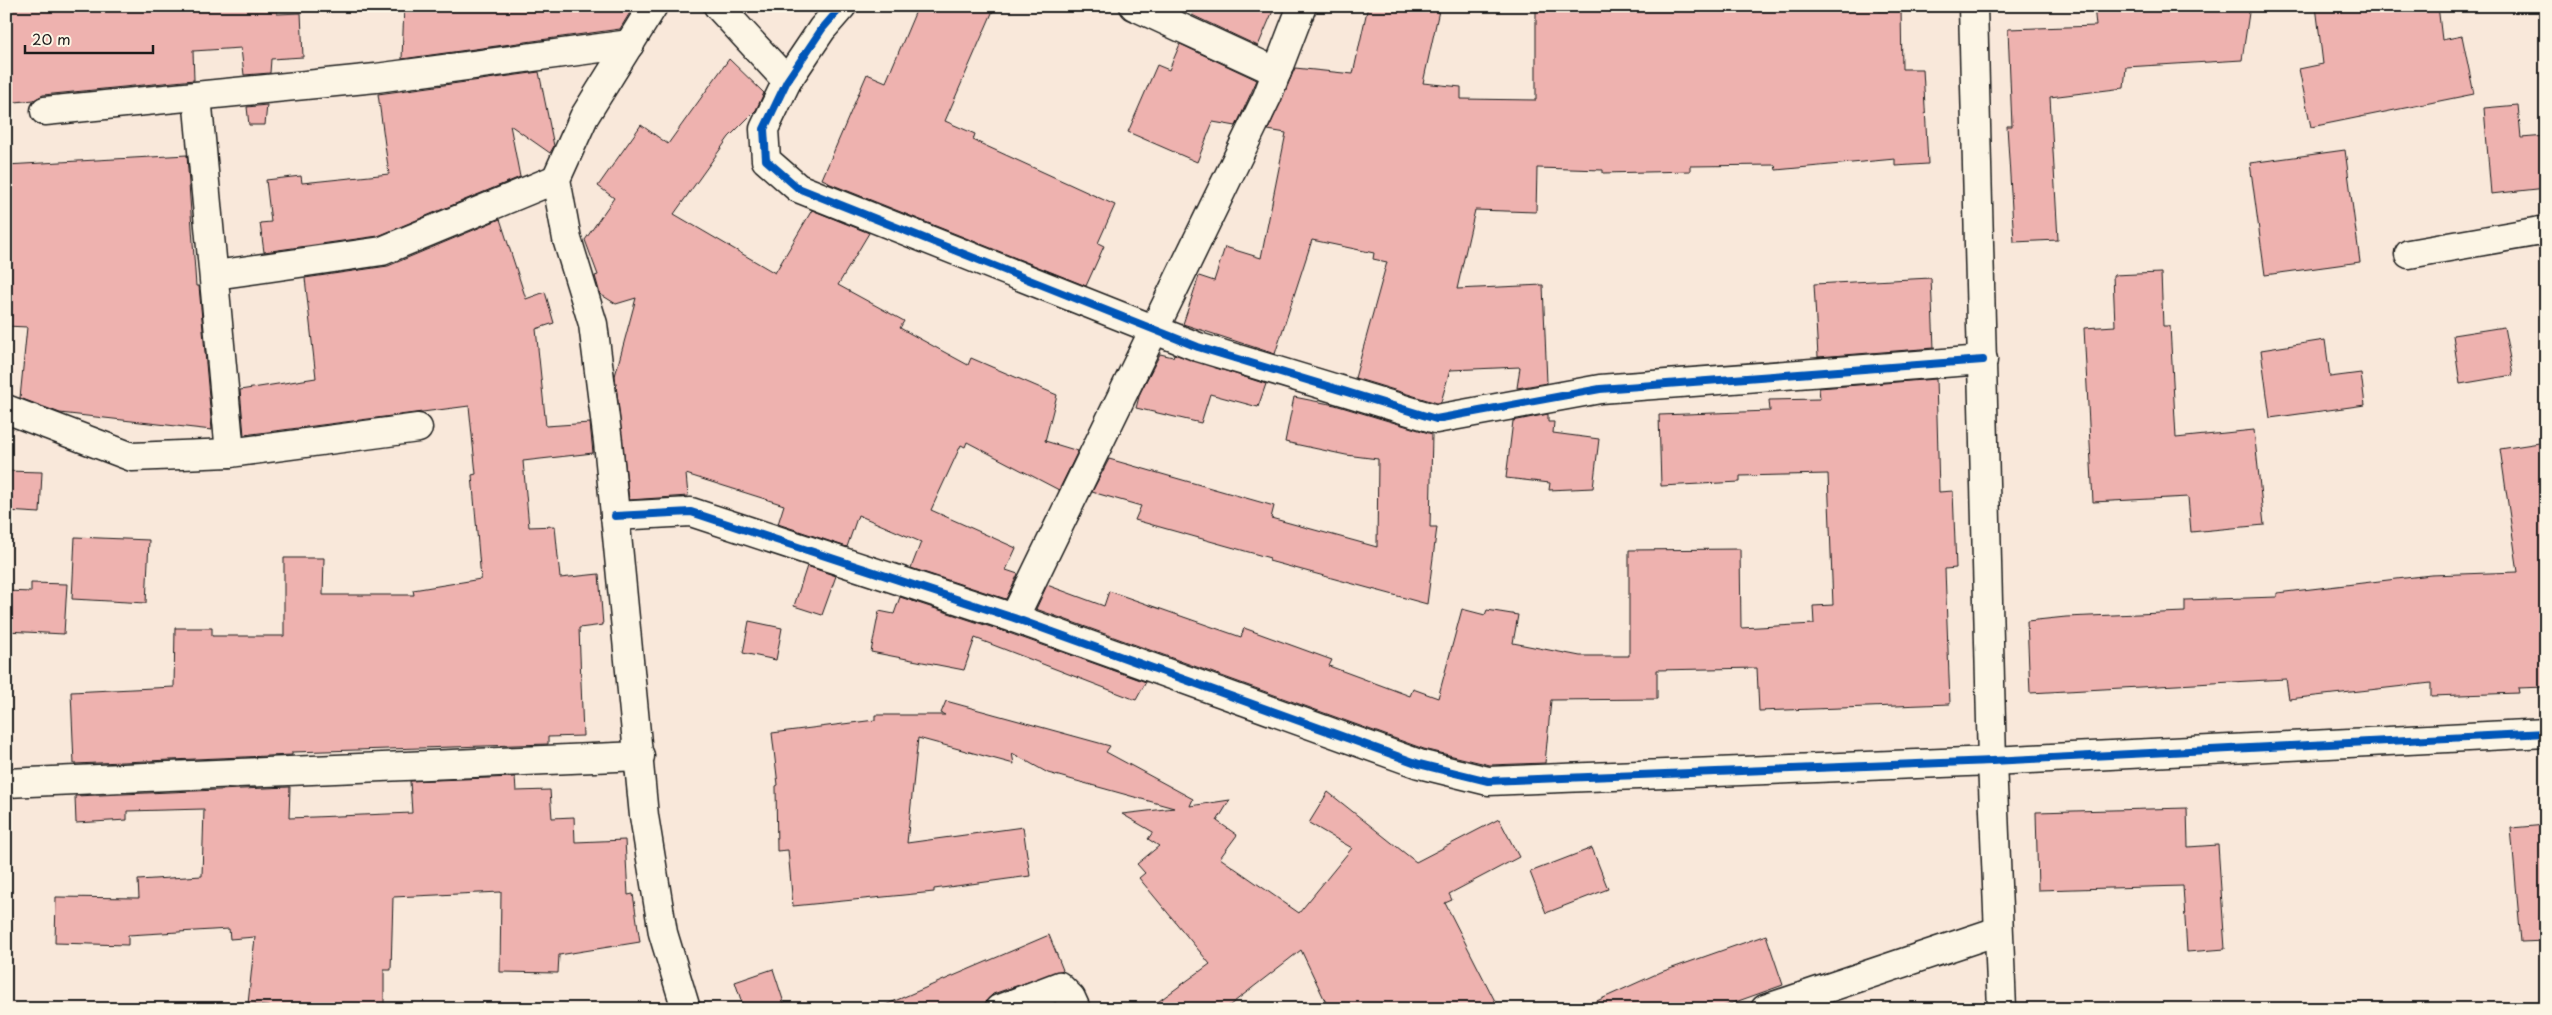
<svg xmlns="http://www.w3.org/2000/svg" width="2552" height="1015" viewBox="0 0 2552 1015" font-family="'Playpen Sans',sans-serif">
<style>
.building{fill:#eeb2af;stroke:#1c1c1c}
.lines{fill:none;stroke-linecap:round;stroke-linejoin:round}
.minor-casing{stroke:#1c1c1c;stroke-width:31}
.minor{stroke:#fcf5e5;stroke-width:28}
.cycleway-casing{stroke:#fcf5e5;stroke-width:11}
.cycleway{stroke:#0057b8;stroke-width:8}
</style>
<rect width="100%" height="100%" fill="#f9e8da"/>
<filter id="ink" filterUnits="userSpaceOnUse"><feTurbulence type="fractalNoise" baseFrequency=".02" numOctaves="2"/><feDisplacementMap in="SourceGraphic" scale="10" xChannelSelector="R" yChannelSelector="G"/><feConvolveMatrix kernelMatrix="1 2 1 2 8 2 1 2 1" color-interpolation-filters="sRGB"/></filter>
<g filter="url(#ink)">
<g class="building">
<path d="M 6,6 L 277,6 L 277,14 L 301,13 L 303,57 L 271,59 L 270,73 L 244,75 L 241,48 L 193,51 L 194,80 L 43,95 L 34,100 L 6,103 Z"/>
<path d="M 404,6 L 634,6 L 620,29 L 402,59 Z"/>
<path d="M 918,6 L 995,6 L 945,121 L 975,134 L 973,140 L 1115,205 L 1098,243 L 1104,246 L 1086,286 L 828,183 L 829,182 L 822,179 L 867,74 L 886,82 Z"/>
<path d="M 1196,6 L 1275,6 L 1258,46 L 1192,15 Z"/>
<path d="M 1368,6 L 1440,6 L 1423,83 L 1461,87 L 1461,99 L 1536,100 L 1536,6 L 1878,6 L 1879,11 L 1901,10 L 1902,69 L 1923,69 L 1928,164 L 1895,166 L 1895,159 L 1776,170 L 1775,165 L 1690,166 L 1690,171 L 1603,173 L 1603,170 L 1537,168 L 1536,212 L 1475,210 L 1457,289 L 1543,285 L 1547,383 L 1517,388 L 1520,367 L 1450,370 L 1441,402 L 1437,403 L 1355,378 L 1387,262 L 1373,259 L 1374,253 L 1312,240 L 1275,354 L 1183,324 L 1199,276 L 1214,281 L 1225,247 L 1261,258 L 1286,133 L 1268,130 L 1295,68 L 1353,74 Z"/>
<path d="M 2094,6 L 2250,6 L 2242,60 L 2126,67 L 2124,88 L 2050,97 L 2058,240 L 2014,242 L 2007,126 L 2012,126 L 2008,29 L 2096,26 Z"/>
<path d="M 2316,6 L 2438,6 L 2442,40 L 2462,36 L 2474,94 L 2311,127 L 2299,69 L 2323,64 Z"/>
<path d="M 1180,44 L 1257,80 L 1236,126 L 1213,122 L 1197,162 L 1128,132 L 1157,65 L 1169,70 Z"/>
<path d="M 729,59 L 764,93 L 756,110 L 729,137 L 674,214 L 775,273 L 812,210 L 869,233 L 838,285 L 904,321 L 900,328 L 968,365 L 971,358 L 1057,395 L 1045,441 L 1078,451 L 1059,490 L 967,442 L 965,447 L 961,445 L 931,510 L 1016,548 L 1006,570 L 1018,574 L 1006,599 L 911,568 L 921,542 L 858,515 L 847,547 L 778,524 L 784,505 L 686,474 L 688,496 L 629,500 L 615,376 L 636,298 L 616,304 L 600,294 L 595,276 L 598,275 L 585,240 L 614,198 L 598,186 L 641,125 L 668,144 Z"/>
<path d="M 539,72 L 554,146 L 550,153 L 510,125 L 520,177 L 378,236 L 264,252 L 260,223 L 271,222 L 266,180 L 301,176 L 302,183 L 389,174 L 378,94 Z"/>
<path d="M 267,105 L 265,125 L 249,125 L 247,107 Z"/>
<path d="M 2518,105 L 2521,138 L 2546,136 L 2546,188 L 2491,194 L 2484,108 Z"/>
<path d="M 2345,150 L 2360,262 L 2265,275 L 2250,163 Z"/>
<path d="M 187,155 L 196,286 L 199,286 L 212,430 L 60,413 L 20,398 L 27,327 L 6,326 L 6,165 Z"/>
<path d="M 500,219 L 526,299 L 545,292 L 554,323 L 536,329 L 546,426 L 590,423 L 593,453 L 523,461 L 529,527 L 555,526 L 560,578 L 599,574 L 603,625 L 579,628 L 583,736 L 548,737 L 548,744 L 292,752 L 292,755 L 74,764 L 71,692 L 174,687 L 175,628 L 212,628 L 212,636 L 284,636 L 284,558 L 324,558 L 323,595 L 414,595 L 413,590 L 481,579 L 472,475 L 476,474 L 469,406 L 244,435 L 240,390 L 316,378 L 305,278 L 388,266 Z"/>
<path d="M 2161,273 L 2163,326 L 2170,326 L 2176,438 L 2254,430 L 2264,525 L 2191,532 L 2188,497 L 2093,502 L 2084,328 L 2115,326 L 2113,275 Z"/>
<path d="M 1931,278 L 1934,348 L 1818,357 L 1814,284 Z"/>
<path d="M 2504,327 L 2513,375 L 2460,384 L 2453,335 Z"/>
<path d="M 2325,340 L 2330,377 L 2361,373 L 2365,405 L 2270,418 L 2261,350 Z"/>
<path d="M 1160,354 L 1173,357 L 1174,354 L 1266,384 L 1258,407 L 1210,394 L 1201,423 L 1136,408 L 1140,393 Z"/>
<path d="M 1936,379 L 1939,492 L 1953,491 L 1956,568 L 1945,569 L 1950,704 L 1759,711 L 1757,668 L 1657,670 L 1657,699 L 1551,700 L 1545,763 L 1490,765 L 1424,749 L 1036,609 L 1047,585 L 1104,606 L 1109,591 L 1241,637 L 1244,628 L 1332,660 L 1329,666 L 1410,696 L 1413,689 L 1438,698 L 1462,609 L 1485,615 L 1487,610 L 1518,615 L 1513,643 L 1580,656 L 1629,656 L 1629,550 L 1740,549 L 1741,628 L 1814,624 L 1813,606 L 1833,605 L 1828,474 L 1740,476 L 1740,482 L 1661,486 L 1659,415 L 1770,411 L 1769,400 L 1820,399 L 1819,388 Z"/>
<path d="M 1294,397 L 1335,405 L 1432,434 L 1430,527 L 1437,527 L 1427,604 L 1269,561 L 1270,558 L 1135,520 L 1141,506 L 1092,492 L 1109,459 L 1274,506 L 1271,518 L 1377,547 L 1378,459 L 1346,455 L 1285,442 Z"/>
<path d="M 1548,414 L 1548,422 L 1554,422 L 1553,433 L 1599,439 L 1593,488 L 1549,490 L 1550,483 L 1506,478 L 1513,421 Z"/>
<path d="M 2546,442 L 2546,687 L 2518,688 L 2519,693 L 2431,696 L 2431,683 L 2289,699 L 2286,679 L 2030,693 L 2027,621 L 2066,617 L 2185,612 L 2185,600 L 2277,597 L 2277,593 L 2431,575 L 2518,572 L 2500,449 Z"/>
<path d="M 6,471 L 42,472 L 40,513 L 6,511 Z"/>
<path d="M 75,537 L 149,540 L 146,603 L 72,599 Z"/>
<path d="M 807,566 L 836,576 L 822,615 L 794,606 Z"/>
<path d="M 31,583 L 67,584 L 64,634 L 6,631 L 6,591 L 31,592 Z"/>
<path d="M 900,597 L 1009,633 L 1146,682 L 1136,700 L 975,638 L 964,670 L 871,652 L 879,611 L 894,614 Z"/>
<path d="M 749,621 L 782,628 L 776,660 L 743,653 Z"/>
<path d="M 946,701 L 1110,746 L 1106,752 L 1193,799 L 1190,806 L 1230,800 L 1217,821 L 1237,835 L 1220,858 L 1299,913 L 1352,848 L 1309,823 L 1328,792 L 1416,862 L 1499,819 L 1519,857 L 1449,894 L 1452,900 L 1445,903 L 1499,1009 L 1329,1009 L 1301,950 L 1225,1009 L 1148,1009 L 1210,964 L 1139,878 L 1145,873 L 1137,864 L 1159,846 L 1148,839 L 1153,832 L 1122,814 L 1174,808 L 1048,773 L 1012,753 L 1014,764 L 918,738 L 907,843 L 1023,827 L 1030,876 L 934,889 L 934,892 L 793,906 L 788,850 L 777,851 L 776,786 L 778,785 L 772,733 L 875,720 L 875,715 L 945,715 L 941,713 Z"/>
<path d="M 515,777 L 516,791 L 550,790 L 552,818 L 574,817 L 575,842 L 625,840 L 628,895 L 633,894 L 640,942 L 559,955 L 558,973 L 500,972 L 501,892 L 393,897 L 391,970 L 384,970 L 384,1009 L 291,1009 L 248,1004 L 255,937 L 230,939 L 229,929 L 128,935 L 128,945 L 55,943 L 56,897 L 139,898 L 138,880 L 202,876 L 204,809 L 127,811 L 127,820 L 76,823 L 75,796 L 290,787 L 289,818 L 412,813 L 410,781 Z"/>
<path d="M 2187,808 L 2188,847 L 2218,845 L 2225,949 L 2187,952 L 2183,886 L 2038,890 L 2036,812 Z"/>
<path d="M 2546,825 L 2546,941 L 2521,942 L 2511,828 Z"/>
<path d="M 1592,848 L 1608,889 L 1546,913 L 1530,872 Z"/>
<path d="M 1049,935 L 1063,970 L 993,994 L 987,1000 L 984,1009 L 876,1009 Z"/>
<path d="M 1766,935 L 1783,985 L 1716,1009 L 1579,1009 L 1661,972 Z"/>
<path d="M 773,969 L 786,1009 L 744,1009 L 735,982 Z"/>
</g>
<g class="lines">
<defs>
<g id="minor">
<path d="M 653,6 L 584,117 L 556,179 L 567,239 L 593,324 L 608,442 L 644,816 L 663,933 L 686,1009"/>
<path d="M 718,6 L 787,81"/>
<path d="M 842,6 L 822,29 L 787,81 L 764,129 L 766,160 L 798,188 L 1198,347 L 1436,419 L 1600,389 L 1983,360"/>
<path d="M 1134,6 L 1277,72"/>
<path d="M 1973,6 L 1992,761 L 2002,1009"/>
<path d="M 197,96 L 230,453"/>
<path d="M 45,111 L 376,78 L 630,44"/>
<path d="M 2409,254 L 2546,230"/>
<path d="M 215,275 L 382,251 L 556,179"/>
<path d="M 6,409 L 132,457 L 230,453 L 418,428"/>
<path d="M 615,516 L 691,512 L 1014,618 L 1419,764 L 1488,781 L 1992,761 L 2546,733"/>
<path d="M 1014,618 L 1267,97 L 1302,6"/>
<path d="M 6,783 L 640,756"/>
<path d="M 999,1009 L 1059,986 L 1071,998 L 1076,1009"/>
<path d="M 1765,1009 L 1998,931"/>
</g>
</defs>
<use href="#minor" class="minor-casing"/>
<use href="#minor" class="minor"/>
<defs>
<g id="cycleway">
<path d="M 842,6 L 822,29 L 787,81 L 764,129 L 766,160 L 798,188 L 1198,347 L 1436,419 L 1600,389 L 1983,360"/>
<path d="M 615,516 L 691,512 L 1014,618 L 1419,764 L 1488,781 L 1992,761 L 2546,733"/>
</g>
</defs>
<use href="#cycleway" class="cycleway-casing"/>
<use href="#cycleway" class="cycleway"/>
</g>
</g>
<rect width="2552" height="1015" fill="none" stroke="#fcf5e5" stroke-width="25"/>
<rect x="12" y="12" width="2527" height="990" fill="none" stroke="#1c1c1c" stroke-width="2" filter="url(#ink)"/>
<path d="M25 45v8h128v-8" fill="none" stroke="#1c1c1c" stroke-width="2.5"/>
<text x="32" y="45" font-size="15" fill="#1c1c1c" stroke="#fcf5e5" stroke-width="4" paint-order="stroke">20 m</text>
</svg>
